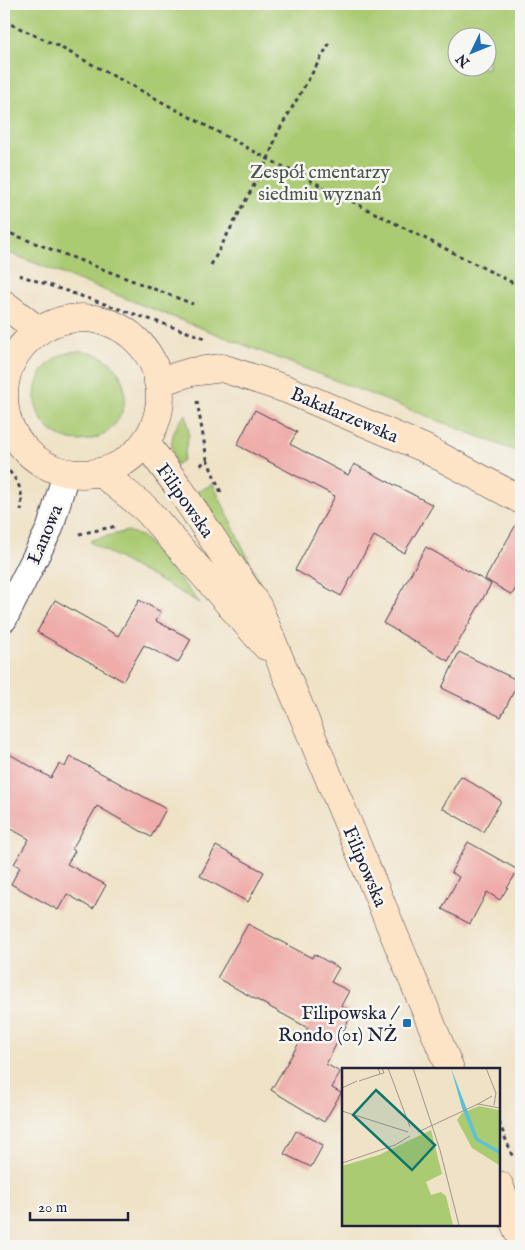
<svg xmlns="http://www.w3.org/2000/svg" width="525" height="1250" viewBox="0 0 525 1250" font-family="'IM FELL English',serif">
<style>
.green{fill:#abcb73;stroke:#667657;fill-rule:evenodd}
.building{fill:#efaca8}
.lines{fill:none;stroke-linecap:round;stroke-linejoin:round}
.street-casing{stroke:#413f50;stroke-width:28}
.secondary-casing{stroke:#413f50;stroke-width:29}
.path{stroke:#413f50;stroke-width:3;stroke-dasharray:4 4;stroke-linecap:butt}
.street{stroke:#fff;stroke-width:26}
.secondary{stroke:#fee4c6;stroke-width:28}
.poi-dot{fill:#1f6fb2;stroke:#f6f6f2;stroke-width:2}
.labels{text-anchor:middle;stroke-width:5;stroke-linejoin:round;paint-order:stroke}
.park-label{font-size:19px;fill:#4b554c;stroke:#f6f6f2}
.street-label{font-size:19px;fill:#22223b;stroke:#f6f6f2}
.poi-label{font-size:19px;fill:#22223b;stroke:#f6f6f2;text-anchor:end}
.inset-road{fill:none;stroke:#9d958e;stroke-width:1}
.view{fill:#0f766e;fill-opacity:0.15;stroke:#0f766e;stroke-width:2.5}
.inset-edge{fill:none;stroke:#22223b;stroke-width:2.5}
</style>
<rect width="100%" height="100%" fill="#f6f6f2"/>
<filter id="ink" filterUnits="userSpaceOnUse"><feTurbulence type="fractalNoise" baseFrequency=".02" numOctaves="2"/><feDisplacementMap in="SourceGraphic" scale="10" xChannelSelector="R" yChannelSelector="G"/><feConvolveMatrix kernelMatrix="1 2 1 2 8 2 1 2 1" color-interpolation-filters="sRGB"/></filter>
<filter id="wash" filterUnits="userSpaceOnUse"><feTurbulence type="fractalNoise" baseFrequency=".0096" numOctaves="4" result="noise"/><feDisplacementMap in="SourceGraphic" scale="20" xChannelSelector="R" yChannelSelector="G"/><feGaussianBlur stdDeviation="1.12" result="paint"/><feColorMatrix in="noise" values="0 0 0 0 0 0 0 0 0 0 0 0 0 0 0 0 0 1.4 0 .05"/><feComposite in="paint" operator="in"/></filter>
<g filter="url(#wash)">
<rect width="100%" height="100%" fill="#efe2c6"/>
<g class="green">
<path d="M 4,4 L 521,4 L 521,453 L 4,251 ZM 458,38 L 488,38 L 488,68 L 458,68 Z"/>
<circle cx="80" cy="396" r="45"/>
<path d="M 186,414 L 189,434 L 183,460 L 176,465 C 169,443 170,432 186,414 Z"/>
<path d="M 213,484 L 263,590 L 261,591 L 195,493 Z"/>
<path d="M 128,531 L 143,537 L 200,603 L 91,543 L 91,540 Z"/>
</g>
<g id="blocks">
<g class="building">
<path d="M 255,410 L 297,432 L 290,444 L 314,457 L 348,475 L 354,464 L 433,505 L 404,553 L 374,536 L 341,596 L 295,570 L 335,496 L 237,445 Z"/>
<path d="M 521,516 L 521,578 L 512,595 L 485,579 Z"/>
<path d="M 426,547 L 491,584 L 448,661 L 383,623 Z"/>
<path d="M 55,600 L 118,636 L 139,600 L 161,612 L 156,621 L 191,639 L 178,663 L 144,645 L 123,681 L 37,632 Z"/>
<path d="M 459,652 L 519,681 L 501,717 L 442,688 Z"/>
<path d="M 4,751 L 51,778 L 59,764 L 65,767 L 70,756 L 166,809 L 151,837 L 97,806 L 72,849 L 75,851 L 67,864 L 106,885 L 93,909 L 67,894 L 58,910 L 11,884 L 20,867 L 14,864 L 29,839 L 4,825 Z"/>
<path d="M 461,776 L 501,801 L 483,832 L 442,808 Z"/>
<path d="M 468,842 L 518,870 L 500,900 L 487,892 L 470,924 L 442,909 L 459,877 L 451,872 Z"/>
<path d="M 216,846 L 264,872 L 248,902 L 200,876 Z"/>
<path d="M 248,924 L 312,958 L 314,954 L 339,968 L 331,982 L 349,991 L 341,1006 L 353,1012 L 326,1064 L 340,1072 L 332,1088 L 341,1093 L 324,1122 L 271,1090 L 308,1028 L 217,978 Z"/>
<path d="M 296,1131 L 323,1145 L 311,1167 L 284,1154 Z"/>
</g>
</g>
</g>
<g filter="url(#ink)">
<use href="#blocks" fill-opacity="0" stroke="#413f50" stroke-width="1"/>
<g class="lines">
<defs>
<path id="street" d="M 4,619 L 50,528 L 66,473"/>
<g id="secondary">
<path d="M 4,304 L 39,331"/>
<circle cx="82" cy="396" r="78"/>
<path d="M 158,382 L 191,372 L 222,368 L 286,389 L 424,448 L 521,500"/>
<path d="M 145,442 L 177,485 L 258,607 L 450,1069"/>
<path d="M 100,472 L 146,509 L 266,646"/>
<path d="M 499,1185 L 521,1239"/>
</g>
</defs>
<use href="#street" class="street-casing"/>
<use href="#secondary" class="secondary-casing"/>
<g class="path">
<path d="M 4,21 L 56,45 L 268,159 L 521,287"/>
<path d="M 4,231 L 193,304"/>
<path d="M 211,265 L 268,159 L 278,132 L 329,44"/>
<path d="M 4,270 L 11,272"/>
<path d="M 19,275 L 205,338"/>
<path d="M 197,401 L 207,459 L 200,466"/>
<path d="M 207,459 L 222,495"/>
<path d="M 4,465 C 18,481 24,489 21,511"/>
<path d="M 79,534 L 117,526"/>
<path d="M 499,1122 L 513,1158"/>
</g>
<use href="#street" class="street"/>
<use href="#secondary" class="secondary"/>
</g>
</g>
<rect class="poi-dot" x="402" y="1018" width="10" height="10" rx="2.5"/>
<g class="labels">
<g class="park-label">
<text x="320" y="178">Zespół cmentarzy<tspan x="320" dy="22">siedmiu wyznań</tspan></text>
</g>
<g class="street-label">
<text transform="translate(345 414) rotate(23)" y="7">Bakałarzewska</text>
<text transform="translate(186 500) rotate(55)" y="7">Filipowska</text>
<text transform="translate(44 534) rotate(-67)" y="7">Łanowa</text>
<text transform="translate(366 866) rotate(67)" y="7">Filipowska</text>
</g>
<g class="poi-label">
<text x="397" y="1019">Filipowska /<tspan x="397" dy="22">Rondo (01) NŻ</tspan></text>
</g>
</g>
<g transform="translate(342 1068)">
<rect width="158" height="158" fill="#efe2c6"/>
<path d="M 137,38 L 157,42 L 157,97 L 130,80 L 115,52 L 120,45 ZM 89,62 L 100,106 L 84,114 L 89,127 L 99,124 L 104,128 L 111,157 L 0,157 L 0,98 L 37,87 Z" fill="#abcb73"/>
<path d="M 109,0 L 136,70 L 157,82 L 157,86 L 133,72 L 120,40 Z" fill="#5bc2d8"/>
<path class="inset-road" d="M 36,0 L 38,6 L 42,5 L 40,0M 46,0 L 68,59M 71,0 L 98,82 L 117,157M 144,0 L 154,25 L 152,37M 17,13 L 38,6M 0,20 L 15,13M 136,36 L 150,28M 0,43 L 66,64M 76,64 L 136,36 L 158,40M 0,95 L 53,77 L 68,68"/>
<path class="view" d="M 34,22 L 93,77 L 70,102 L 11,47 Z"/>
<rect width="158" height="158" class="inset-edge"/>
</g>
<rect width="525" height="1250" fill="none" stroke="#f6f6f2" stroke-width="20"/>
<g transform="translate(472 52) rotate(227)"><circle r="24" fill="#f6f6f2" stroke="#a1a1a9"/>
<path d="M0-4L9 19L0 12L-9 19Z" fill="#1f6fb2"/>
<text y="-8" font-size="14" font-weight="bold" text-anchor="middle" fill="#22223b">N</text>
</g>
<path d="M30 1212v8h98v-8" fill="none" stroke="#22223b" stroke-width="2.5"/>
<text x="38" y="1212" font-size="15" fill="#22223b" stroke="#f6f6f2" stroke-width="4" paint-order="stroke">20 m</text>
</svg>
